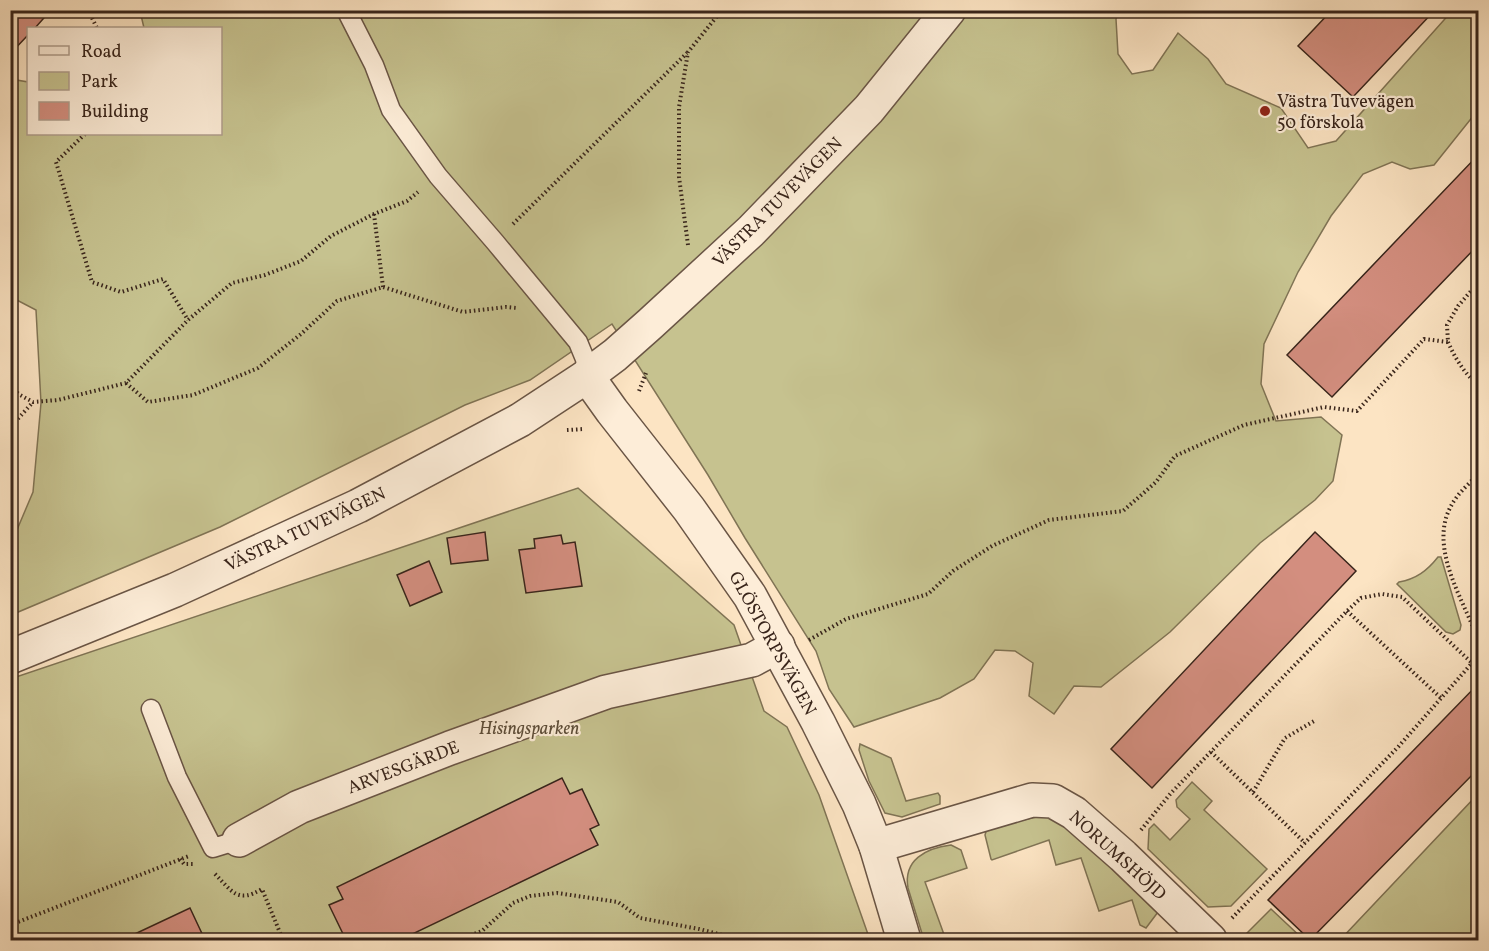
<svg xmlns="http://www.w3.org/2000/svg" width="1489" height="951" viewBox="0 0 1489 951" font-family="Vollkorn,serif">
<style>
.green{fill:#c6c28f;stroke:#807455;stroke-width:1.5}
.building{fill:#d38e7f;stroke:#39251b;stroke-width:1.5}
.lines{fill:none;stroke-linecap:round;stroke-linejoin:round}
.service-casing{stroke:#6a5545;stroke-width:21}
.minor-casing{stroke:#6a5545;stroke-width:36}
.path{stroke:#39251b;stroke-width:4;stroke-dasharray:1.5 3;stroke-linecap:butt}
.service{stroke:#fdedd8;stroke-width:18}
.minor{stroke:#fdedd8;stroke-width:33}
.poi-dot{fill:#8f2418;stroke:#fdedd8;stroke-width:2}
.labels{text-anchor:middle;stroke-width:4.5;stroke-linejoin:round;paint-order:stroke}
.poi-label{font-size:18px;fill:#39251b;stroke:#fdedd8;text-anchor:start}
.street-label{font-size:18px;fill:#39251b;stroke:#fdedd8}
.park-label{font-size:18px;font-style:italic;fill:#5c4c38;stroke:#fdedd8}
</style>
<rect width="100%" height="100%" fill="#fce4c3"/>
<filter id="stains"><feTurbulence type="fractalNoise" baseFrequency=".00333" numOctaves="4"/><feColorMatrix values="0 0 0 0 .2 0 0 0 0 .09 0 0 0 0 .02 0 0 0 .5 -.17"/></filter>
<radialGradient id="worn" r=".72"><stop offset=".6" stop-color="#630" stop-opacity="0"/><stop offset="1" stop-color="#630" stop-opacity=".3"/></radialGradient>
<g class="green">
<path d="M 140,11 L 1119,11 L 1116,19 L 1118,54 L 1132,74 L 1153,70 L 1178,33 L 1208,59 L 1226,84 L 1281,108 L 1308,148 L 1336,141 L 1452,11 L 1478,11 L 1478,110 L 1434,165 L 1410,169 L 1392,162 L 1363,174 L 1331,216 L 1298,272 L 1264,344 L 1261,384 L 1276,421 L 1321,417 L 1342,435 L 1333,481 L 1315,500 L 1260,543 L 1170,632 L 1101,687 L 1074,686 L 1054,714 L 1029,696 L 1033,663 L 1015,651 L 995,650 L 974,679 L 940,698 L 854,727 L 829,689 L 816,651 L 745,538 L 708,475 L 612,324 L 530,380 L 465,405 L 220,527 L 11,615 L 11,544 L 33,492 L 41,403 L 36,310 L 11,297 L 10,79 L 28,82 L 28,134 L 220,134 L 220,28 L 144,28 Z"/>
<path d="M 578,488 L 734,625 L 764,711 L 787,727 L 819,795 L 870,940 L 11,940 L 10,679 Z"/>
<path d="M 1438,557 L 1441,557 L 1461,625 L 1460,630 L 1453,634 L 1446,632 L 1397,584 L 1399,582 C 1416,579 1427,571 1438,557 Z"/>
<path d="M 860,744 L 891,758 L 906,801 L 938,793 L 940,796 L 940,804 L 902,817 L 885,813 L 869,781 L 859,750 Z"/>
<path d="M 1192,782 L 1212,801 L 1204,810 L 1267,869 L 1231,906 L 1208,907 L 1148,849 L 1149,829 L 1154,824 L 1170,840 L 1190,819 L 1177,807 L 1176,800 Z"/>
<path d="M 1478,794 L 1478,940 L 1340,940 Z"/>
<path d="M 1041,816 L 1064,821 L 1158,912 L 1146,928 L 1140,925 L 1132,900 L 1099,911 L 1081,858 L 1056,865 L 1049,840 L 992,860 L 991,859 L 985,835 L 987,828 Z"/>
<path d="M 951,845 L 961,850 L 967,868 L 925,882 L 946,940 L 924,940 L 908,888 C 903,860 926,848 951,845 Z"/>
<path d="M 1271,909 L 1304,940 L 1245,940 L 1245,935 Z"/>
</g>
<g class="building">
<path d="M 10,10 L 51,10 L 35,28 L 28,28 L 28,35 L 10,54 Z"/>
<path d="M 1332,10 L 1435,10 L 1353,97 L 1298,46 Z"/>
<path d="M 1479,154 L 1479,244 L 1332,397 L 1287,355 Z"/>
<path d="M 485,532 L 488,560 L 451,564 L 447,538 Z"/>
<path d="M 1315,532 L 1356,571 L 1152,788 L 1111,749 Z"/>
<path d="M 561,535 L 563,544 L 575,542 L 582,586 L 526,593 L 519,550 L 535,548 L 534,539 Z"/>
<path d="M 429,561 L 442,592 L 410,606 L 397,575 Z"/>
<path d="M 1479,683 L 1479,768 L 1310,940 L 1268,900 Z"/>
<path d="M 562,778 L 570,794 L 582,789 L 599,825 L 590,829 L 598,845 L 400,940 L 346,940 L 329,905 L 343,899 L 337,887 Z"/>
<path d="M 190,908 L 205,940 L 122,940 Z"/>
</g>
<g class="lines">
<defs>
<g id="service">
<path d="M 346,10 L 374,65 L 391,110 L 438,176 L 495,242 L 578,342 L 585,359 L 587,376"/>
<path d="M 151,709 L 177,777 L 213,848 L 239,840"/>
</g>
<g id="minor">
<path d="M 587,376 L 612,411 L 689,509 L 750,596 L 818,722 L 859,804 L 876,846 L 904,940"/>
<path d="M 10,657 L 175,590 L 358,506 L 520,420 L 587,376 L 615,355 L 650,324 L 751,231 L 869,109 L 949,10"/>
<path d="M 239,840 L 299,807 L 450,748 L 606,692 L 752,660 L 778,646"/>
<path d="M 876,846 L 1032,800 L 1053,801 L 1074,813 L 1123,856 L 1210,940"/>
</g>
</defs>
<use href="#service" class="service-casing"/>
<use href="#minor" class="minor-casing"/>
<g class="path">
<path d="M 88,10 L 97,28"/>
<path d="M 85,134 L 56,162 L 92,282 L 121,292 L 163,279 L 188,320"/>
<path d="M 374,214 L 383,287"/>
<path d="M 513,224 L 687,53"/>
<path d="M 688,245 L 679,177 L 679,107 L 688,52 L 722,10"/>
<path d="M 1448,342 C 1455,358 1464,373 1478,385"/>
<path d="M 126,383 L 148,402 L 193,395 L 258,368 L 301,334 L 337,301 L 383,287 L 463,312 L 506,307 L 517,308"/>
<path d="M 10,387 L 20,395 L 33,402 L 58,400 L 126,383 L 188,320 L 232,283 L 265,275 L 301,261 L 331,236 L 374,214 L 407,201 L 418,192"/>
<path d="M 639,391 L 646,373"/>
<path d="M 10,421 L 16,421 L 33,402"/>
<path d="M 567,430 L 584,429"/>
<path d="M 1478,474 C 1469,484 1457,494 1451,506 C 1430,544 1458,591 1473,627 L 1478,637"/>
<path d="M 1347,611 L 1441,698"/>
<path d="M 809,640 L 846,619 L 928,594 L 953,571 L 992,546 L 1049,520 L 1123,511 L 1156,482 L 1175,456 L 1244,425 L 1324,407 L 1357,411 L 1424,339 L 1448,342 L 1447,325 L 1458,306 L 1478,283"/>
<path d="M 1211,752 L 1305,843"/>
<path d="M 1253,792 L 1285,738 L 1316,720"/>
<path d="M 1141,830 L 1171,793 L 1347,611 L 1361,598 L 1382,594 L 1402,597 L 1472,663 L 1478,662"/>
<path d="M 180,859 L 184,864 L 193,864"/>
<path d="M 215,874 C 232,891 237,904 262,889 L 283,940"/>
<path d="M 1232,918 L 1399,746 L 1472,663"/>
<path d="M 10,925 L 189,856"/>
<path d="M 458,940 L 482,931 L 513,903 L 530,896 L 557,893 L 618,902 L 640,918 L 699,929 L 742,940"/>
</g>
<use href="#service" class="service"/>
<use href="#minor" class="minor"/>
</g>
<circle class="poi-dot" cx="1265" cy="111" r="6"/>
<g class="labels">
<g class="poi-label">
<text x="1277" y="107">Västra Tuvevägen<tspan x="1277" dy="21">50 förskola</tspan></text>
</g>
<g class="street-label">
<text transform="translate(777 202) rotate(-45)" y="6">VÄSTRA TUVEVÄGEN</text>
<text transform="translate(305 529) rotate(-25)" y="6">VÄSTRA TUVEVÄGEN</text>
<text transform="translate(773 643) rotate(61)" y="6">GLÖSTORPSVÄGEN</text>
<text transform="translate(403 767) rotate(-21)" y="6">ARVESGÄRDE</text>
<text transform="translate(1118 855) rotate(42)" y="6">NORUMSHÖJD</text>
</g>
<g class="park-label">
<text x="529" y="734">Hisingsparken</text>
</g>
</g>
<rect width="1489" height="951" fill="none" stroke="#fce4c3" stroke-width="36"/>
<rect x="12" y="12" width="1465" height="927" fill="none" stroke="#39251b" stroke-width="3"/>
<rect x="18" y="18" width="1453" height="915" fill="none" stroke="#39251b" stroke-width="1.5"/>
<rect x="27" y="27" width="195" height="108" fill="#fdedd8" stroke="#af9d8c" stroke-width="1.5"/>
<rect x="39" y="46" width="30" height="9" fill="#fdedd8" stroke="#af9d8c" stroke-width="1.5"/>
<text x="81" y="57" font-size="18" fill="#39251b">Road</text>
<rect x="39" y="72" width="30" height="18" fill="#c6c28f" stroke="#af9d8c" stroke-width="1.5"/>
<text x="81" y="87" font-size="18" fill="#39251b">Park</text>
<rect x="39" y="102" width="30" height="18" fill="#d38e7f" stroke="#af9d8c" stroke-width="1.5"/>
<text x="81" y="117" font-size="18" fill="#39251b">Building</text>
<rect width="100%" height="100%" filter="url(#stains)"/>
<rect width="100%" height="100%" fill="url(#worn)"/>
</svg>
